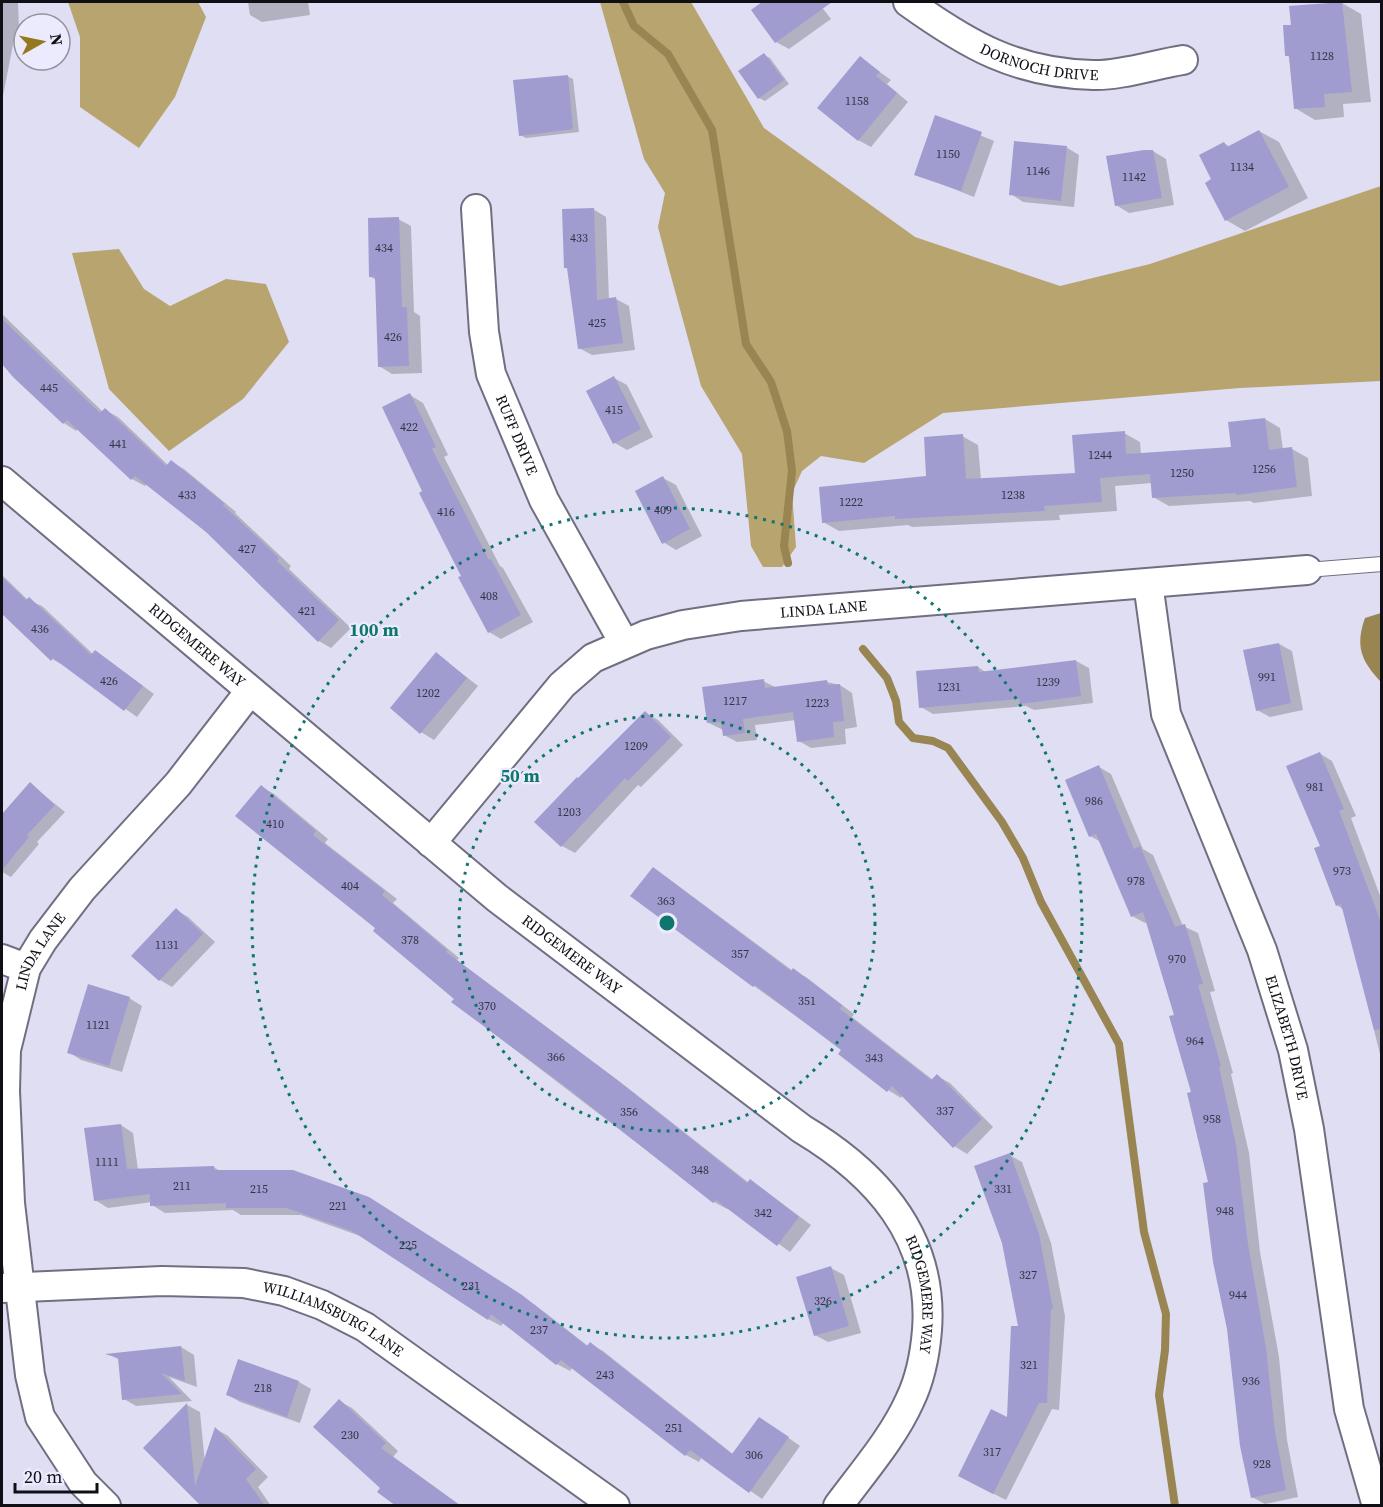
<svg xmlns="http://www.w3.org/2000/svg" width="1383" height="1507" viewBox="0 0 1383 1507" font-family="'Source Serif 4',serif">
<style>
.forest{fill:#b7a46f}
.water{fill:#988551}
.shadow{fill:#0003}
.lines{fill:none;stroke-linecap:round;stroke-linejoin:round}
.stream{stroke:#988551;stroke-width:8}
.building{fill:#a09ccf}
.lane-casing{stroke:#706f82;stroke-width:16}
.street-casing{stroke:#706f82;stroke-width:32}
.lane{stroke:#fff;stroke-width:14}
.street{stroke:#fff;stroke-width:28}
.ring{fill:none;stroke:#0f766e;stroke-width:3;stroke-dasharray:3 6}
.labels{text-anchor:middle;stroke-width:4.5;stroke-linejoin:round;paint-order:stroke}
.number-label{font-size:12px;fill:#343244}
.street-label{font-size:15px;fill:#100f16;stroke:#ecebfd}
.centre{fill:#0f766e;stroke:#ecebfd;stroke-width:3}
.ring-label{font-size:18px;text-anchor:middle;font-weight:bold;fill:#0f766e;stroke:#ecebfd;stroke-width:4.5;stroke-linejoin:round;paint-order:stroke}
</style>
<rect width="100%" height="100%" fill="#dfdef3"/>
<g class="forest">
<path d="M 68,2 L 198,2 L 206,17 L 175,97 L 139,148 L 80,107 L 80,37 Z"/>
<path d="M 600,2 L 691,2 L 764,128 L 915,237 L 1060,286 L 1150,264 L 1381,186 L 1381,381 L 1240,388 L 943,413 L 864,463 L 821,456 L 802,471 L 792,493 L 796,547 L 782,567 L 763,567 L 751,546 L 742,454 L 701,386 L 669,269 L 658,227 L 665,193 L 644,159 Z"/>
<path d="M 119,249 L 144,289 L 170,306 L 226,279 L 266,284 L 289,342 L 243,399 L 169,451 L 109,389 L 72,253 Z"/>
</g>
<path class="water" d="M 1381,613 L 1382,613 L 1381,682 C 1361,661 1355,646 1365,618 Z"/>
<g class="shadow">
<path d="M 2,2 L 18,2 L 19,29 L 16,29 L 2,101 Z"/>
<path d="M 248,2 L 308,2 L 310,15 L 262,22 L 250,15 Z"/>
<path d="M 765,2 L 818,2 L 831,19 L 789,49 L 776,42 L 753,10 Z"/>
<path d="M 1342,3 L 1361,14 L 1371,102 L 1343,104 L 1344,117 L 1315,120 L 1295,108 L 1289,57 L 1287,55 Z"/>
<path d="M 764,55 L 770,58 L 789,84 L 765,101 L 759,98 Z"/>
<path d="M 860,58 L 891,80 L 887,84 L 908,102 L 871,147 L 858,140 Z"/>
<path d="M 567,76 L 573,79 L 579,132 L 526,138 L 520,135 Z"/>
<path d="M 936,117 L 994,141 L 974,197 L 916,174 Z"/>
<path d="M 1259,131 L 1279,142 L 1308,198 L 1245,231 L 1226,220 L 1213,180 L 1224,143 L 1230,147 Z"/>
<path d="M 1066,147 L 1079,155 L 1074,207 L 1023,202 L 1011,194 Z"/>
<path d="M 1153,151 L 1166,159 L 1174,205 L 1129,213 L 1116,205 Z"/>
<path d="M 593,209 L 606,217 L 609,300 L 616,299 L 629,306 L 635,350 L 592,355 L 579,348 L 568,269 L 566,267 Z"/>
<path d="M 398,219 L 411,226 L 414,312 L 420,316 L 422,373 L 392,374 L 379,366 L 376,280 L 371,277 Z"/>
<path d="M 2,314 L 103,412 L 105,410 L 118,417 L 169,466 L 172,462 L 184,469 L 236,512 L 235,513 L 291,566 L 289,569 L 351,628 L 331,648 L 319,641 L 207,531 L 147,483 L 145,486 L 132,479 L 78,428 L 76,431 L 64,423 L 2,363 Z"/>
<path d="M 614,378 L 627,385 L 653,437 L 627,450 L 615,443 Z"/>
<path d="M 410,395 L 423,403 L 448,455 L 444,457 L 500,566 L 503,568 L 533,622 L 501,639 L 489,632 L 423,492 Z"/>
<path d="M 1265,419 L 1280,428 L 1283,450 L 1292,449 L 1308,458 L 1312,496 L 1254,503 L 1250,501 L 1169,506 L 1153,497 L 1152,483 L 1115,486 L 1117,511 L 1059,515 L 1060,520 L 912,527 L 908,525 L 839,531 L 823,522 L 928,477 L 962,436 L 978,445 L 981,480 L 1076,475 L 1124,433 L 1140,442 L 1141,454 L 1232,449 Z"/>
<path d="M 663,478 L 676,485 L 702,536 L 676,550 L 663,542 Z"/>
<path d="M 2,575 L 28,600 L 42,606 L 94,655 L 96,652 L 108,660 L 154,694 L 137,717 L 65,666 L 52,659 L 2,612 Z"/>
<path d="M 1279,644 L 1292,651 L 1303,710 L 1270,717 L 1257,710 Z"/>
<path d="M 437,654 L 478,686 L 434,740 L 421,732 Z"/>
<path d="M 1076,661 L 1089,668 L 1093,703 L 1034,710 L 1026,706 L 933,714 L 921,707 L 978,667 L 987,673 Z"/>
<path d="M 763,681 L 777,688 L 827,682 L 840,685 L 852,693 L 857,727 L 845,729 L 846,744 L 811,748 L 799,741 L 796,720 L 755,725 L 757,740 L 737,742 L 724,735 L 723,730 L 709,723 Z"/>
<path d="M 646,713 L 658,720 L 683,745 L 641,787 L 638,785 L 575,853 L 562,846 L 579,780 Z"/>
<path d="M 1319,753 L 1332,761 L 1356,816 L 1351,818 L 1382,901 L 1382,1062 L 1344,910 L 1337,905 L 1322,847 Z"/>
<path d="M 1099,767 L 1111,774 L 1143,849 L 1153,855 L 1183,926 L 1198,933 L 1215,991 L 1210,992 L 1233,1073 L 1231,1074 L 1249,1153 L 1260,1252 L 1279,1357 L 1287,1440 L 1298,1497 L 1265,1504 L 1252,1497 L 1210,1184 L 1193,1093 L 1176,1016 L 1148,922 L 1145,923 L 1132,916 L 1101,842 L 1090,836 Z"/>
<path d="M 30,784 L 65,812 L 37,842 L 39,844 L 11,877 L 2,872 L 2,813 L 3,814 Z"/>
<path d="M 262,787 L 274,794 L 328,839 L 325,843 L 397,899 L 393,903 L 459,958 L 457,960 L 628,1088 L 749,1183 L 750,1181 L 763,1189 L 811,1225 L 790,1252 L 728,1207 L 727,1209 L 714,1202 L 453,1002 L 456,998 L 377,928 Z"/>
<path d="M 665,876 L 793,971 L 806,977 L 854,1014 L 852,1017 L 933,1080 L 937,1076 L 950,1083 L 993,1127 L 967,1154 L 954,1146 L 903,1095 L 901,1098 L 888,1090 L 843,1050 L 754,986 Z"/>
<path d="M 176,910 L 188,917 L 215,942 L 172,987 L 160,980 Z"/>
<path d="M 129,998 L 142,1006 L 122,1072 L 81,1060 L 69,1052 Z"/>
<path d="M 121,1125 L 133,1133 L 138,1170 L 214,1167 L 221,1172 L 382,1206 L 535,1305 L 588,1346 L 590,1344 L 603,1351 L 734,1455 L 772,1426 L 800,1446 L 762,1499 L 702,1457 L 699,1462 L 686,1455 L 573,1367 L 570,1371 L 557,1364 L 504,1322 L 501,1326 L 488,1319 L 363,1237 L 301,1215 L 241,1215 L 233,1210 L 165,1213 L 152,1205 L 152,1202 L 108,1208 L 95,1200 Z"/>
<path d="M 1009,1155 L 1022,1162 L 1051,1243 L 1065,1316 L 1059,1410 L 1052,1409 L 1006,1500 L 972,1483 L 1008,1420 L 1020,1328 Z"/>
<path d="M 831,1268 L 844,1275 L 861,1333 L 828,1342 L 815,1335 Z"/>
<path d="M 181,1347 L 194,1355 L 197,1387 L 169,1377 L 192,1401 L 136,1406 L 124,1399 L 120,1360 L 110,1355 Z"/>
<path d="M 239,1361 L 299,1382 L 311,1389 L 300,1423 L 240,1402 L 228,1395 Z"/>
<path d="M 339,1401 L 352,1408 L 398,1451 L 393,1457 L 461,1506 L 398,1506 L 382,1488 Z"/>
<path d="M 187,1405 L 200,1412 L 205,1464 L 216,1429 L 228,1436 L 268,1477 L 258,1487 L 271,1506 L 203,1506 L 145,1448 Z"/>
</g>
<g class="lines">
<g class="stream">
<path d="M 623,2 L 634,26 L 668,54 L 712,130 L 746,344 L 771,382 L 787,431 L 792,471 L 784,546 L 788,563"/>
<path d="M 863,649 L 887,678 L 896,701 L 899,722 L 913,738 L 933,741 L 948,748 L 1002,822 L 1023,858 L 1041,902 L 1119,1044 L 1144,1232 L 1166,1314 L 1165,1350 L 1159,1395 L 1175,1506"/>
</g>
</g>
<g class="building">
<path d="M 762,2 L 832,2 L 775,43 L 751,10 Z"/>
<path d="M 1342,2 L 1352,92 L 1324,94 L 1325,107 L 1294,109 L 1289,56 L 1285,56 L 1283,25 L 1291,25 L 1289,6 Z"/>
<path d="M 764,53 L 784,80 L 758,99 L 738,71 Z"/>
<path d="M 860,56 L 880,72 L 876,76 L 897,93 L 858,141 L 817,108 Z"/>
<path d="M 568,75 L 573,129 L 519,136 L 513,80 Z"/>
<path d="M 935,115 L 982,132 L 961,191 L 914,175 Z"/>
<path d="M 1259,130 L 1289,187 L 1225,221 L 1205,183 L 1211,179 L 1199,155 L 1224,142 L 1227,147 Z"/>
<path d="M 1014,141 L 1067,146 L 1061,201 L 1009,195 Z"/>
<path d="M 1144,150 L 1153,150 L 1162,198 L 1115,206 L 1106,156 Z"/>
<path d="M 594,208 L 597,300 L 616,297 L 623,343 L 578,349 L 567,268 L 564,268 L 562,209 Z"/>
<path d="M 399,217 L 402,307 L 407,307 L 409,366 L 378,367 L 375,277 L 369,277 L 368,218 Z"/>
<path d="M 2,319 L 100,413 L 105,408 L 166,466 L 171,460 L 224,503 L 223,505 L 279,558 L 277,561 L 339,620 L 318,642 L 206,532 L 135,476 L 131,480 L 67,420 L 63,424 L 13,377 L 2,364 Z"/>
<path d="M 614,376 L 641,429 L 613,444 L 586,391 Z"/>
<path d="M 410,393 L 436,447 L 432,449 L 489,560 L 491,559 L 521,615 L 488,633 L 458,577 L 461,576 L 419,493 L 422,491 L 382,407 Z"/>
<path d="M 1265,418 L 1269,450 L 1292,447 L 1297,487 L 1237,495 L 1236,493 L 1152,498 L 1150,474 L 1100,478 L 1102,502 L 1044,506 L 1045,511 L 895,519 L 895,516 L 822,523 L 819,487 L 926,476 L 924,437 L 963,434 L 966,479 L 1075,473 L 1072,435 L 1125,431 L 1126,454 L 1231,447 L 1228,422 Z"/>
<path d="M 663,476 L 690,529 L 662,544 L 635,491 Z"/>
<path d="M 2,577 L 26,600 L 29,597 L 91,655 L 95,650 L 143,686 L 124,711 L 53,658 L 51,661 L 2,614 Z"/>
<path d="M 1279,643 L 1291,703 L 1256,711 L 1243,650 Z"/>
<path d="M 436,652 L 467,678 L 420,734 L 390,708 Z"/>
<path d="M 1076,660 L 1081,696 L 1020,704 L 1019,699 L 919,708 L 916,671 L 978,666 L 979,672 Z"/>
<path d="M 764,679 L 765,688 L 827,680 L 828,685 L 840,684 L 844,721 L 833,722 L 834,737 L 797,742 L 793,712 L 743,719 L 745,733 L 723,736 L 721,722 L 707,723 L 702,687 Z"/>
<path d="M 645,711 L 671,737 L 628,781 L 625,778 L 561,847 L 534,822 L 577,777 L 578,778 Z"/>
<path d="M 1320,752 L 1344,809 L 1339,811 L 1382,925 L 1382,1029 L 1374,1030 L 1341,904 L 1336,906 L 1314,848 L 1320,846 L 1286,766 Z"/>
<path d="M 1099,765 L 1134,849 L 1140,846 L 1175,927 L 1185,924 L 1203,984 L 1198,985 L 1221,1066 L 1219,1067 L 1236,1145 L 1248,1244 L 1266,1348 L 1275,1432 L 1286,1490 L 1251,1498 L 1240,1446 L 1227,1329 L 1213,1262 L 1203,1183 L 1208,1182 L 1187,1093 L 1191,1092 L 1169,1016 L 1174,1015 L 1143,912 L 1131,917 L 1096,834 L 1089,837 L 1065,780 Z"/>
<path d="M 30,782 L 55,805 L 27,835 L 29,837 L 2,870 L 2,814 Z"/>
<path d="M 261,785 L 316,831 L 313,835 L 385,891 L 382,895 L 447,950 L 446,952 L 616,1079 L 747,1183 L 750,1179 L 799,1217 L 777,1246 L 716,1200 L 713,1203 L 570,1090 L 451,1002 L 454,999 L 373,931 L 375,928 L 235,816 Z"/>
<path d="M 653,867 L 791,971 L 793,968 L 842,1005 L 840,1009 L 931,1080 L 937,1074 L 982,1119 L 953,1148 L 892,1086 L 887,1092 L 838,1054 L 841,1050 L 755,985 L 753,987 L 630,896 Z"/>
<path d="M 176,908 L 203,934 L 159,981 L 131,956 Z"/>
<path d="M 88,984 L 130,997 L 109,1066 L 67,1053 Z"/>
<path d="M 121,1124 L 127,1169 L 214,1166 L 214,1170 L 293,1170 L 369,1197 L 522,1295 L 587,1346 L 590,1342 L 732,1454 L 759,1417 L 789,1437 L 749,1493 L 690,1450 L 685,1456 L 561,1360 L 556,1365 L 491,1314 L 488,1320 L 352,1231 L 287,1208 L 226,1208 L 226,1203 L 150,1206 L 150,1194 L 94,1201 L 84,1128 Z"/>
<path d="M 1010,1153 L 1039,1234 L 1053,1309 L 1051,1309 L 1047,1403 L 1039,1403 L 993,1494 L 958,1476 L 991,1409 L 1007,1417 L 1011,1326 L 1018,1326 L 1002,1243 L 974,1166 Z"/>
<path d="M 831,1266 L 849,1326 L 814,1336 L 796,1277 Z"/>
<path d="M 181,1346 L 185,1381 L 161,1373 L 182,1394 L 122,1400 L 118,1358 L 105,1354 Z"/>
<path d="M 238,1359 L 299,1381 L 287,1417 L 226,1395 Z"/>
<path d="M 339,1399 L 386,1443 L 381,1448 L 461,1506 L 396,1506 L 377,1492 L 380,1488 L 313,1427 Z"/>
<path d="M 187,1403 L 195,1486 L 215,1427 L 256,1469 L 246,1479 L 265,1506 L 201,1506 L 143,1448 Z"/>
</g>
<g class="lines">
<defs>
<path id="lane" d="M 1307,570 L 1382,564"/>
<g id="street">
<path id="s1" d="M 908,2 C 968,45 1016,73 1093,75 C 1120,76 1156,64 1183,60"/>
<path id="s2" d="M 476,209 L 484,332 L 491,374 L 544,500 L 624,643"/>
<path id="s3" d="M 2,481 L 497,898 L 802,1129 C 877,1174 934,1237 927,1330 C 925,1355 921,1377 910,1400 C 893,1438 863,1472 838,1506"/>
<path id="s4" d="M 1148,583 L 1166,714 L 1262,950 L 1293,1050 L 1309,1129 L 1349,1409 L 1377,1506"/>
<path id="s5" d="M 431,843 L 562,685 L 593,658 L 646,635 L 683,625 L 741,616 L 1307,570"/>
<path d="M 2,959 L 26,968"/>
<path id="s6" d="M 2,1288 L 162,1281 L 244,1283 L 284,1291 L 322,1305 L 365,1327 L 615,1506"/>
<path id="s7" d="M 106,1506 L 83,1483 L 40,1417 L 30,1375 L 10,1203 L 5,1091 L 6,1050 L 26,968 L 43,940 L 82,889 L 178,784 L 250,691"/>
</g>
</defs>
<use href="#lane" class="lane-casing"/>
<use href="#street" class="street-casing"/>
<use href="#lane" class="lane"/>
<use href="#street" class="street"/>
</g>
<g class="ring">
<circle cx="667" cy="923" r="208"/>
<circle cx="667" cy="923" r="415"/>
</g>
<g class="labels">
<g class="number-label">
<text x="1322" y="60">1128</text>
<text x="857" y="105">1158</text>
<text x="948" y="158">1150</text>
<text x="1242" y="171">1134</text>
<text x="1038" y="175">1146</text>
<text x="1134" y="181">1142</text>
<text x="579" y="242">433</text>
<text x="384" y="252">434</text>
<text x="597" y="327">425</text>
<text x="393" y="341">426</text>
<text x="49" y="392">445</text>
<text x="614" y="414">415</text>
<text x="409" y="431">422</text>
<text x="118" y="448">441</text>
<text x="1100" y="459">1244</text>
<text x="1264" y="473">1256</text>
<text x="1182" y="477">1250</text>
<text x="187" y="499">433</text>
<text x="1013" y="499">1238</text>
<text x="851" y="506">1222</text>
<text x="663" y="514">409</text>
<text x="446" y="516">416</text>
<text x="247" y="553">427</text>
<text x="489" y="600">408</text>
<text x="307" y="615">421</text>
<text x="40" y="633">436</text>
<text x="1267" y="681">991</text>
<text x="109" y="685">426</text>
<text x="1048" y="686">1239</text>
<text x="949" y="691">1231</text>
<text x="428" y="697">1202</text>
<text x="735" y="705">1217</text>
<text x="817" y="707">1223</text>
<text x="636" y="750">1209</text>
<text x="1315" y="791">981</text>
<text x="1094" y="805">986</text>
<text x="569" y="816">1203</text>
<text x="275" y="828">410</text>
<text x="1342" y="875">973</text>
<text x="1136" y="885">978</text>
<text x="350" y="890">404</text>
<text x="666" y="905">363</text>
<text x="410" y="944">378</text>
<text x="167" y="949">1131</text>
<text x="740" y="958">357</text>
<text x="1177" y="963">970</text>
<text x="807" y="1005">351</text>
<text x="487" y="1010">370</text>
<text x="98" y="1029">1121</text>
<text x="1195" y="1045">964</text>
<text x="556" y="1061">366</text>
<text x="874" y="1062">343</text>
<text x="945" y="1115">337</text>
<text x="629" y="1116">356</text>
<text x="1212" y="1123">958</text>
<text x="107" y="1166">1111</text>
<text x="700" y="1174">348</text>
<text x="182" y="1190">211</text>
<text x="259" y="1193">215</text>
<text x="1003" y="1193">331</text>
<text x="338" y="1210">221</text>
<text x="1225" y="1215">948</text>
<text x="763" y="1217">342</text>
<text x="408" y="1249">225</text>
<text x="1028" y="1279">327</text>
<text x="471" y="1290">231</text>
<text x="1238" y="1299">944</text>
<text x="823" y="1305">326</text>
<text x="539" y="1334">237</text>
<text x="1029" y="1369">321</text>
<text x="605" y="1379">243</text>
<text x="1251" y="1385">936</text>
<text x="263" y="1392">218</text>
<text x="674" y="1432">251</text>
<text x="350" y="1439">230</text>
<text x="992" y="1456">317</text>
<text x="754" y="1459">306</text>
<text x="1262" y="1468">928</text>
</g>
<g class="street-label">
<text dy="5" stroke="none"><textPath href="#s1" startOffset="147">DORNOCH DRIVE</textPath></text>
<text dy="5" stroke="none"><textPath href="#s2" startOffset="232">RUFF DRIVE</textPath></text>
<text dy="5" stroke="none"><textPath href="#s5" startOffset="484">LINDA LANE</textPath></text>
<text dy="5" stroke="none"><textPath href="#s3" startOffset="255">RIDGEMERE WAY</textPath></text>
<text dy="5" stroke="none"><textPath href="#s7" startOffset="586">LINDA LANE</textPath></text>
<text dy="5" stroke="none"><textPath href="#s3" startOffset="741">RIDGEMERE WAY</textPath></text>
<text dy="5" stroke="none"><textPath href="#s4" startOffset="478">ELIZABETH DRIVE</textPath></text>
<text dy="5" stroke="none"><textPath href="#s3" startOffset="1244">RIDGEMERE WAY</textPath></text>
<text dy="5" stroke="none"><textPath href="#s6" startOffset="339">WILLIAMSBURG LANE</textPath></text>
</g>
</g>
<circle cx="667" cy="923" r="9" class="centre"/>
<g class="ring-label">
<text x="374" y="636">100 m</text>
<text x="520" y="782">50 m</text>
</g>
<rect width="1383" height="1507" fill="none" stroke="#100f16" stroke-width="6"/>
<g transform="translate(42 42) rotate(81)"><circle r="28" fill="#ecebfd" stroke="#9493a1" stroke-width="1.5"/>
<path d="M0-4.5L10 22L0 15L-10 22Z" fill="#957820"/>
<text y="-9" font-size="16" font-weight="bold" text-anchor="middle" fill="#100f16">N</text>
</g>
<path d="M15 1483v9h82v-9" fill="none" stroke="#100f16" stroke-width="3"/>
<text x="24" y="1483" font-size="18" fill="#100f16" stroke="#ecebfd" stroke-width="4.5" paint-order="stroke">20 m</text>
</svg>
